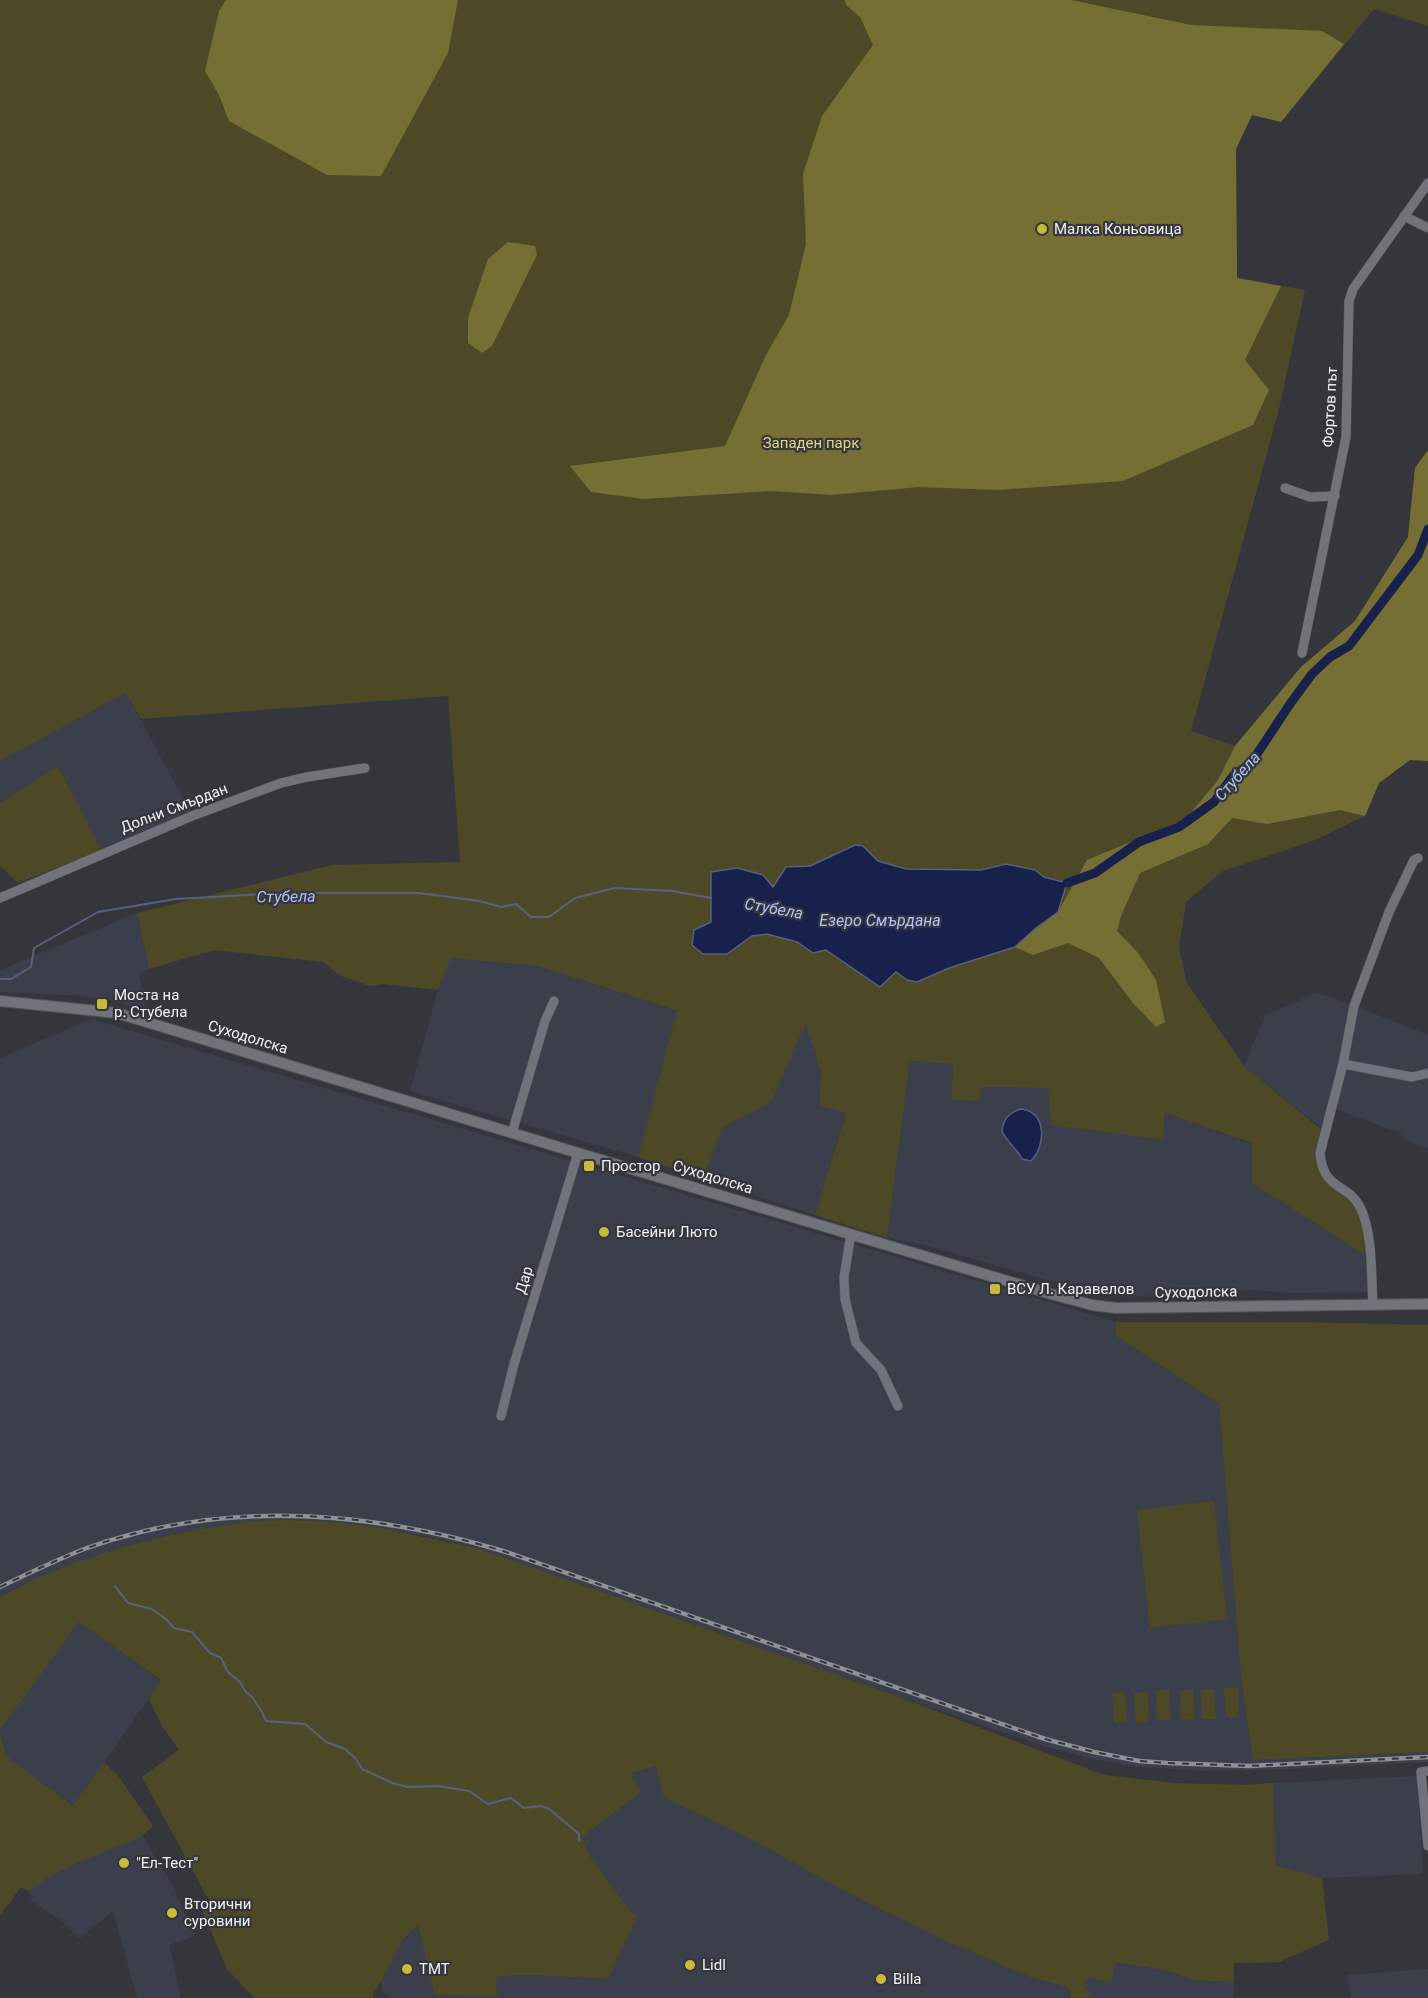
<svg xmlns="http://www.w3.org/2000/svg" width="1428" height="1998" viewBox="0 0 1428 1998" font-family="Roboto,sans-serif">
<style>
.built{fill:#3b3f4b}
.green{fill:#4d4927}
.forest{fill:#766f34}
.water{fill:#17214c;stroke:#58607f;stroke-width:1.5}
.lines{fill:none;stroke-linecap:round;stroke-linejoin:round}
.stream{stroke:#58607f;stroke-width:2}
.canal{stroke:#17214c;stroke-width:9}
.minor-casing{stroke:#52545a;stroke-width:10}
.tertiary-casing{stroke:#52545a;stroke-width:12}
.minor{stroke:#71737b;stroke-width:9}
.tertiary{stroke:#71737b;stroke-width:10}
.rail-casing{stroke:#8f9196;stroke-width:4.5}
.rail{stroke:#34363c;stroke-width:2;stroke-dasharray:7;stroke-linecap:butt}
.poi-dot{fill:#c9ba3a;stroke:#34363c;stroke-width:2}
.labels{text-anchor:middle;stroke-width:4.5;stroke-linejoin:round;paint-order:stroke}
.poi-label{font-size:15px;fill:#f0f2f6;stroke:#34363c;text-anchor:start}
.street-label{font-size:15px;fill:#f0f2f6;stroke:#34363c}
.park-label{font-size:15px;fill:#e2d77f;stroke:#34363c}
.water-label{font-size:16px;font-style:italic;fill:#aec2fe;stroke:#34363c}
</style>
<rect width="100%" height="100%" fill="#34363c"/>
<g class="built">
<path d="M 126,693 L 192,814 L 102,850 L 58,766 L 0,803 L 0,761 Z"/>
<path d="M 137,913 L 149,969 L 139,974 L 147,1014 L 111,1000 L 84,996 L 0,992 L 0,970 Z"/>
<path d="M 450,958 L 538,966 L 678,1012 L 638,1157 L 410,1091 L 438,990 Z"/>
<path d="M 1315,993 L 1332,997 L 1428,1035 L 1428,1149 L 1404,1139 L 1400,1133 L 1332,1108 L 1325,1131 L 1244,1066 L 1265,1016 Z"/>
<path d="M 91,1019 L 1116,1322 L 1116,1336 L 1219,1404 L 1241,1677 L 1253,1760 L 1428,1752 L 1428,1762 L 1293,1769 L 1202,1771 L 1131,1766 L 1093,1759 L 1044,1746 L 894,1695 L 477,1548 L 425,1536 L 335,1522 L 286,1520 L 226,1525 L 166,1536 L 96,1556 L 15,1588 L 0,1597 L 0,1058 Z"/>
<path d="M 806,1022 L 821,1073 L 819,1104 L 846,1112 L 815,1215 L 704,1179 L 722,1128 L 771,1102 Z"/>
<path d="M 910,1061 L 953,1064 L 951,1100 L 982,1087 L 1048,1088 L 1051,1125 L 1163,1140 L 1165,1113 L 1252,1144 L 1252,1183 L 1365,1255 L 1369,1292 L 1294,1293 L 1251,1290 L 1125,1297 L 1089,1292 L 925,1245 L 887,1238 Z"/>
<path d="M 79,1621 L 161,1681 L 74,1806 L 5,1756 L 0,1730 Z"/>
<path d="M 656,1766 L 743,1835 L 867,1903 L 946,1941 L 1032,1978 L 1060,1985 L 1071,1990 L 1071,1998 L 389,1998 L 389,1994 L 383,1994 L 381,1983 L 398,1947 L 410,1931 L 418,1926 L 424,1949 L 498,1996 L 496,1985 L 498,1976 L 533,1975 L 608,1979 L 638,1916 L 630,1911 L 588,1853 L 582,1837 L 640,1793 L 632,1773 Z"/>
<path d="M 1417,1776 L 1423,1874 L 1322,1878 L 1276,1865 L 1273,1783 Z"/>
<path d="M 142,1835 L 168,1877 L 195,1936 L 169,1945 L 181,1998 L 137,1998 L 113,1911 L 79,1939 L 61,1921 L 32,1901 L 29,1891 L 42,1880 L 66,1868 Z"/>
<path d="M 1115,1962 L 1173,1972 L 1190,1980 L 1234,1982 L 1234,1998 L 1094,1998 L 1085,1988 L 1087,1977 Z"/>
<path d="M 1428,1969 L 1428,1998 L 1351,1998 L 1347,1975 Z"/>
</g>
<g class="green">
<path d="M 0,0 L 1428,0 L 1428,26 L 1374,9 L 1281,122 L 1252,115 L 1236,149 L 1237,278 L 1305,290 L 1279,409 L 1191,731 L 1235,746 L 1301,667 L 1355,621 L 1408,537 L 1415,468 L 1428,450 L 1428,761 L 1410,760 L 1379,783 L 1365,816 L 1315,840 L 1221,872 L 1186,902 L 1179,948 L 1187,983 L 1244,1066 L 1321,1129 L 1317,1153 L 1326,1180 L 1356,1207 L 1363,1229 L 1365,1255 L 1252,1183 L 1252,1143 L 1165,1113 L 1163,1140 L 1051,1125 L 1048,1088 L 982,1087 L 979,1101 L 951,1100 L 953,1064 L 910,1061 L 887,1238 L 815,1215 L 846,1113 L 819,1105 L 821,1073 L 806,1023 L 771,1102 L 722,1128 L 704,1179 L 638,1157 L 677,1011 L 538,966 L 451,958 L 438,990 L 384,984 L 370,986 L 341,976 L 323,962 L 214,950 L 149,969 L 137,913 L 332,865 L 460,862 L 448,696 L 141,719 L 126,693 L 0,761 Z"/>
<path d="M 58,766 L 102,850 L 18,883 L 0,866 L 0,803 Z"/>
<path d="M 1116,1322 L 1305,1322 L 1428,1325 L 1428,1752 L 1253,1760 L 1241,1677 L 1219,1404 L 1116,1336 Z"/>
<path d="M 1214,1501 L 1227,1619 L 1150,1628 L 1137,1510 Z"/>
<path d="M 286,1520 L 335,1522 L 380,1528 L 477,1548 L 894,1695 L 1104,1775 L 1174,1783 L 1246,1785 L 1273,1783 L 1276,1865 L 1322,1878 L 1329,1940 L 1279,1962 L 1234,1963 L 1234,1982 L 1190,1980 L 1173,1972 L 1115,1962 L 1111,1982 L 1087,1978 L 1085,1988 L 1094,1998 L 1071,1998 L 1071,1990 L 1060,1985 L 1032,1978 L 946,1941 L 867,1903 L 743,1835 L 664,1798 L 656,1766 L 632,1773 L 640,1793 L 582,1837 L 588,1853 L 630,1911 L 638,1916 L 608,1979 L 533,1975 L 498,1976 L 496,1985 L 498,1996 L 435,1995 L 418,1926 C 399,1938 393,1959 384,1977 C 380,1984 374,1990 373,1998 L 254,1998 L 227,1969 L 202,1910 L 212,1906 L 142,1777 L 179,1750 L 162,1726 L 149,1699 L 161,1680 L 79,1622 L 0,1730 L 0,1597 C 65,1561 154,1535 227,1525 C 246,1522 267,1521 286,1520 Z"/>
<path d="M 1238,1687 L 1239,1717 L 1226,1717 L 1224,1688 Z"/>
<path d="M 1214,1689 L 1216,1719 L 1202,1719 L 1201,1690 Z"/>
<path d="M 1156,1690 L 1169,1690 L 1171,1720 L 1157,1720 Z"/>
<path d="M 1180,1690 L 1193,1690 L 1195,1719 L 1181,1720 Z"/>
<path d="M 1125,1692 L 1127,1722 L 1114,1723 L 1112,1693 Z"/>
<path d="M 1148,1692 L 1149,1722 L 1136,1723 L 1134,1693 Z"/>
<path d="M 0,1732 L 6,1756 L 73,1806 L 104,1762 L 119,1777 L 153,1826 C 141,1839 124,1844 108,1850 C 81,1862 52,1872 29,1891 L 21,1887 L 0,1916 Z"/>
</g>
<g class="forest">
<path d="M 226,0 L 458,0 L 448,53 L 381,176 L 327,175 L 229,121 L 219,95 L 205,71 L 219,11 Z"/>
<path d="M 845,0 L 1071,0 L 1191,25 L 1322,31 L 1344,44 L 1281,122 L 1252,115 L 1236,149 L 1237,278 L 1281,286 L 1245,360 L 1269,390 L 1253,425 L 1123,481 L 999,490 L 919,487 L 831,495 L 772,491 L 643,499 L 591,492 L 570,466 L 725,446 L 766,355 L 789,315 L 806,244 L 803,174 L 822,116 L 873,45 L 860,17 L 846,5 Z"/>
<path d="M 508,242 L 535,246 L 537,255 L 492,346 L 482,353 L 468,343 L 468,318 L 488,259 Z"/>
<path d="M 1428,450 L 1428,761 L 1410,760 L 1379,783 L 1365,816 L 1340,810 L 1267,824 L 1232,818 L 1208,844 L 1140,873 L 1121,916 L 1117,931 L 1139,954 L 1156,980 L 1165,1022 L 1156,1027 L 1133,1003 L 1099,958 L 1068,943 L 1033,955 L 1015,947 L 1036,928 L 1058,912 L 1087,860 L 1186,819 L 1218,780 L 1235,746 L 1301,667 L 1355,621 L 1408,537 L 1415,468 Z"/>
</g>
<g class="water">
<path d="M 855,845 L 863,846 L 878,861 L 906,869 L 981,870 L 1006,864 L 1035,870 L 1044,877 L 1067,883 L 1058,912 L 1036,928 L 1015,947 L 949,968 L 917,982 L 907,980 L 896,972 L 880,987 L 826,950 L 813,953 L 797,942 L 767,934 L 752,936 L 727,954 L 703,954 L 692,945 L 694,930 L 711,922 L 711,872 L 737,868 L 763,875 L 773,887 L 786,867 L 810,866 Z"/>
<path d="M 1021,1109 C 1047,1111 1046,1146 1031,1161 L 1022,1159 C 1017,1148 1007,1143 1002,1131 C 1003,1119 1010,1112 1021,1109 Z"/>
</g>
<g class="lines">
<g class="stream">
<path d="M 0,979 L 11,979 L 31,967 L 34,948 L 98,912 L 176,899 L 283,893 L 419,893 L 480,901 L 501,907 L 516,904 L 531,917 L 549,917 L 575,898 L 615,888 L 672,891 L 711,898"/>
<path d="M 115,1586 L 128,1603 L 152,1609 L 166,1619 L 174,1628 L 192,1632 L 210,1653 L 221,1658 L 228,1672 L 240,1682 L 245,1691 L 252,1697 L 262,1712 L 266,1721 L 305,1724 L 326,1742 L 345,1749 L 356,1759 L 362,1769 L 395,1784 L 408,1787 L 438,1786 L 469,1791 L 488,1804 L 511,1798 L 524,1808 L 541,1806 L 549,1809 L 579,1834 L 579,1841"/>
</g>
<path class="canal" d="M 1067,883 L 1095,873 L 1139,842 L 1179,827 L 1214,802 L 1233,776 L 1251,763 L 1290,704 L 1312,674 L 1330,657 L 1349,646 L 1418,555 L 1428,529"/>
<defs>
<g id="minor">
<path d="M 1404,216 L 1428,228"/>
<path d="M 1285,488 L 1310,497 L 1335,496"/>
<path d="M 1302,653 L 1346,437 L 1349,301 L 1353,289 L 1428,183"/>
<path d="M 0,898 L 192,816 L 281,783 L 307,777 L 365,768"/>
<path d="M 1343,1064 L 1412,1077 L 1428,1073"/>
<path d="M 512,1133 L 545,1021 L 554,1001"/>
<path d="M 851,1234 L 844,1277 L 845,1299 L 856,1343 L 881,1370 L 898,1406"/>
<path d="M 1373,1304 C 1371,1275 1373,1233 1360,1207 C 1348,1183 1323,1191 1320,1153 L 1343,1064 L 1354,1006 L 1389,912 L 1414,860 L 1418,858"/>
<path d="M 501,1416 L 514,1364 L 578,1153"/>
<path d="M 1428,1771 L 1421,1772 L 1428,1846"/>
</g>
<path id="tertiary" d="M 0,1001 L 117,1013 L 578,1153 L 1051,1294 L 1092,1305 L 1116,1308 L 1428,1304"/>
</defs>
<use href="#minor" class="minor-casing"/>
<use href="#tertiary" class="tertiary-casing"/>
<use href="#minor" class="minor"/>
<use href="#tertiary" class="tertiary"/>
<defs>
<path id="rail" d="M 0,1587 C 29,1573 58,1559 87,1548 C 225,1499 366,1510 503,1551 L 1045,1739 L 1094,1752 L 1139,1761 L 1168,1763 L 1249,1766 L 1428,1757"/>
</defs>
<use href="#rail" class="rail-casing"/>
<use href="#rail" class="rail"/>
</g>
<g class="poi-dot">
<circle cx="1042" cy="229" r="6"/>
<rect x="96" y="998" width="12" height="12" rx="3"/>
<rect x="583" y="1160" width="12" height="12" rx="3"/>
<circle cx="604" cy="1232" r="6"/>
<rect x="989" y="1283" width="12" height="12" rx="3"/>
<circle cx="124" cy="1863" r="6"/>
<circle cx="172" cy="1913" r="6"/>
<circle cx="690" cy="1965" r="6"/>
<circle cx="407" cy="1969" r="6"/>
<circle cx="881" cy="1979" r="6"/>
</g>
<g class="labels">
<g class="poi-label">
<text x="1054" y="234">Малка Коньовица</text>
<text x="114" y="1000">Моста на<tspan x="114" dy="17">р. Стубела</tspan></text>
<text x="601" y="1171">Простор</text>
<text x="616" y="1237">Басейни Люто</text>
<text x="1007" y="1294">ВСУ Л. Каравелов</text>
<text x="136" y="1868">"Ел-Тест"</text>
<text x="184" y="1909">Вторични<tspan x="184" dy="17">суровини</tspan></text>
<text x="702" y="1970">Lidl</text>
<text x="419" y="1974">TMT</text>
<text x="893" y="1984">Billa</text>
</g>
<g class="street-label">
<text transform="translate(1330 407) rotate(-87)" y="5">Фортов път</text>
<text transform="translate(174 808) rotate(-21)" y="5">Долни Смърдан</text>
<text transform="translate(248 1037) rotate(17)" y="5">Суходолска</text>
<text transform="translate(713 1177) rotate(17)" y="5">Суходолска</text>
<text transform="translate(524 1280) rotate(-73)" y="5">Дар</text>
<text transform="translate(1196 1292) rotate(-1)" y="5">Суходолска</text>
</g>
<g class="park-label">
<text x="811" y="448">Западен парк</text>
</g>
<g class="water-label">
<text transform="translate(1237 776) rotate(-48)" y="6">Стубела</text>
<text transform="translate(286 896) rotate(-1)" y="6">Стубела</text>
<text transform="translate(774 908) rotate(10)" y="6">Стубела</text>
<text x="880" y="926">Езеро Смърдана</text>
</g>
</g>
</svg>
